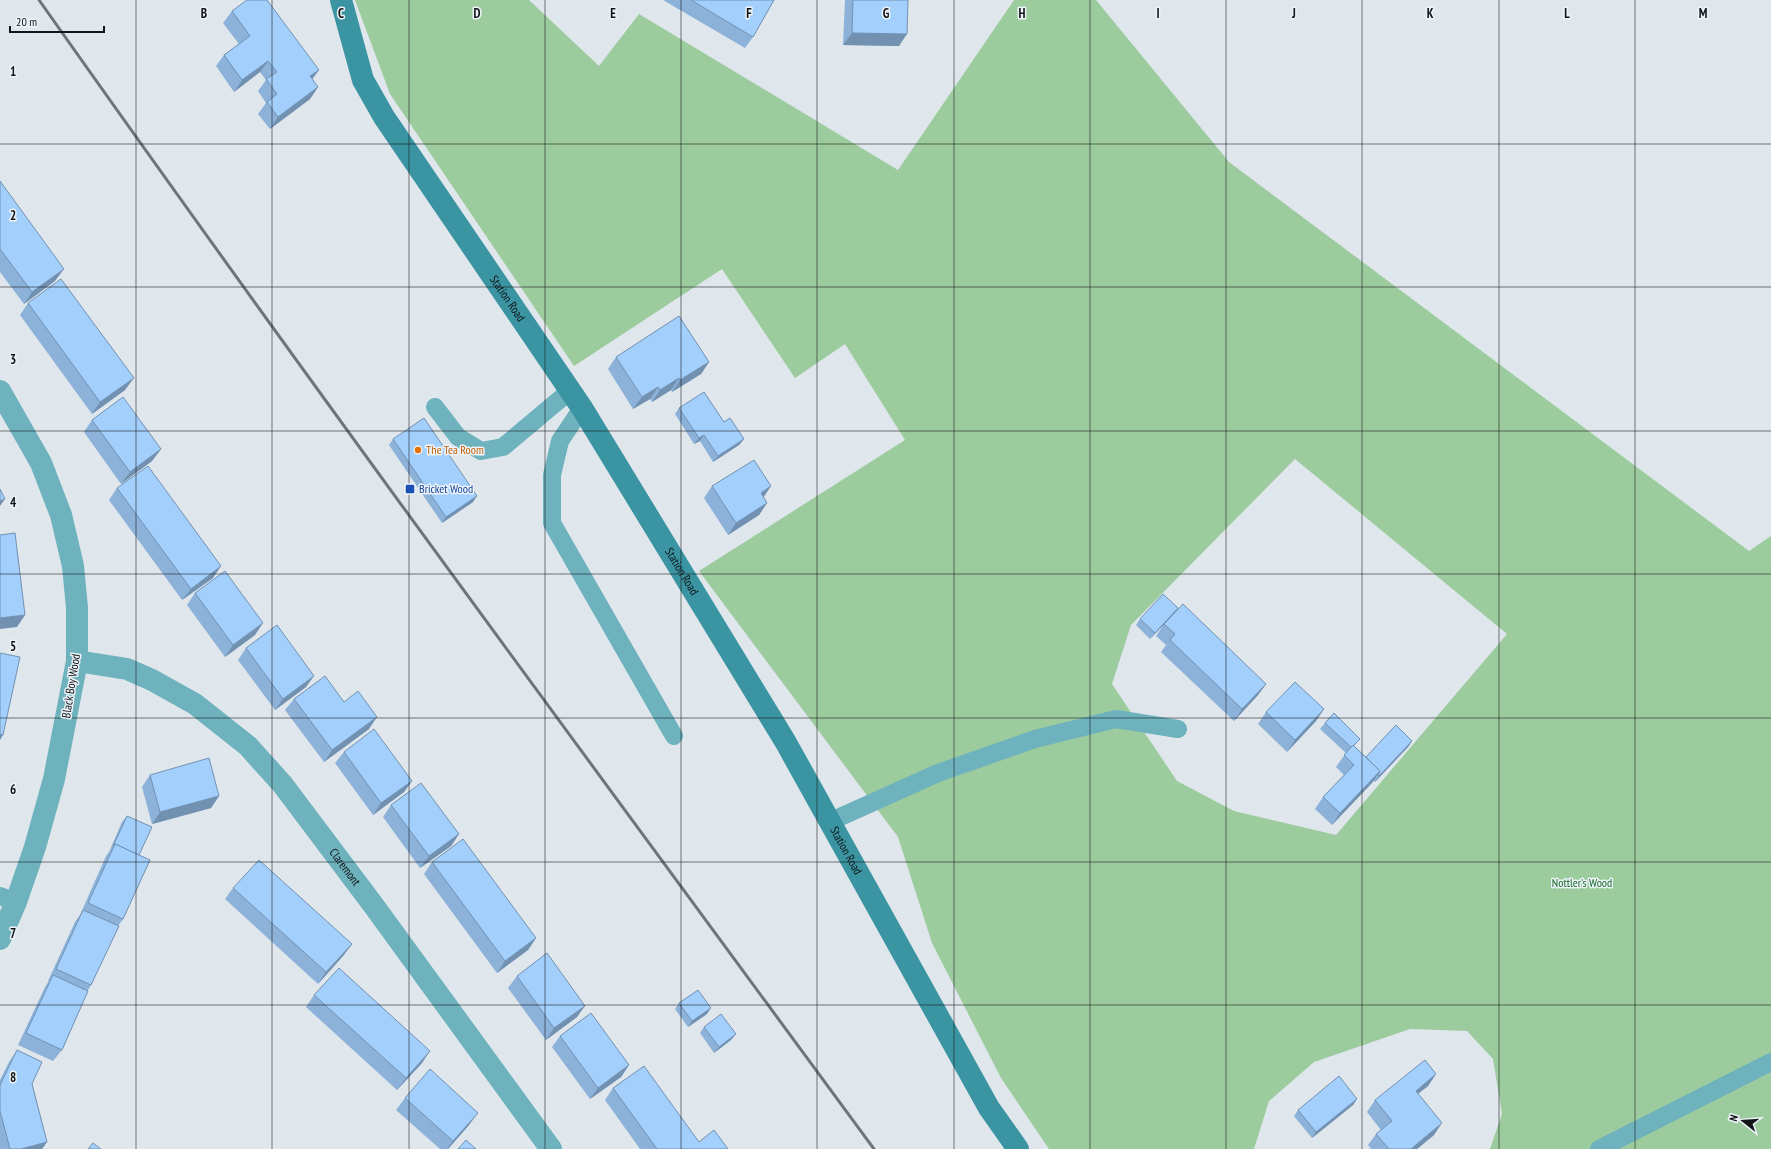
<svg xmlns="http://www.w3.org/2000/svg" width="1771" height="1149" viewBox="0 0 1771 1149" font-family="'PT Sans Narrow',sans-serif">
<style>
.green{fill:#9ccb9d;fill-rule:evenodd}
.lines{fill:none;stroke-linecap:round;stroke-linejoin:round}
.lane{stroke:#6db2bd;stroke-width:18}
.street{stroke:#6db2bd;stroke-width:22}
.secondary{stroke:#3a94a2;stroke-width:22}
.rail{stroke:#6f7478;stroke-width:3}
.wall{fill:#8cb2da}
.shaded-wall{fill:#7291b1}
.building{fill:#a3cffd;stroke:#7291b1}
.grid{fill:none;stroke:#121417;stroke-width:1;stroke-opacity:0.55}
.food-dot{fill:#e8710a;stroke:#ecf3f9;stroke-width:1.5}
.transit-dot{fill:#1a4fb4;stroke:#ecf3f9;stroke-width:1.5}
.labels{text-anchor:middle;stroke-width:3;stroke-linejoin:round;paint-order:stroke}
.street-label{font-size:12px;fill:#121417;stroke:#ecf3f9}
.food-label{font-size:12px;fill:#c56008;stroke:#ecf3f9;text-anchor:start}
.transit-label{font-size:12px;fill:#164399;stroke:#ecf3f9;text-anchor:start}
.park-label{font-size:12px;fill:#126621;stroke:#ecf3f9}
.grid-label{font-size:13px;text-anchor:middle;font-weight:bold;fill:#121417;stroke:#ecf3f9;stroke-width:3;stroke-linejoin:round;paint-order:stroke}
</style>
<rect width="100%" height="100%" fill="#dfe6ec"/>
<path class="green" d="M 355,0 L 529,0 L 599,66 L 639,14 L 898,170 L 1014,0 L 1096,0 L 1229,162 L 1749,551 L 1771,536 L 1771,1149 L 1490,1149 L 1502,1114 L 1493,1059 L 1467,1031 L 1410,1029 L 1314,1062 L 1269,1101 L 1254,1149 L 1049,1149 L 1001,1078 L 932,943 L 898,837 L 699,571 L 905,440 L 845,344 L 795,378 L 722,269 L 574,366 L 390,94 ZM 1295,459 L 1507,634 L 1336,835 L 1234,811 L 1177,781 L 1112,684 L 1131,625 Z"/>
<g class="lines">
<g class="lane">
<path d="M 435,407 L 458,437 L 481,451 L 503,447 L 571,390"/>
<path d="M 582,408 L 560,441 L 552,475 L 552,523 L 674,736"/>
<path d="M 829,822 L 938,773 L 1035,739 L 1116,719 L 1178,729"/>
<path d="M 0,896 L 16,902"/>
<path d="M 1599,1149 L 1771,1062"/>
</g>
<g class="street">
<path d="M 0,391 L 41,463 L 61,515 L 73,566 L 77,608 L 77,661 L 54,779 L 35,847 L 16,902 L 0,939"/>
<path id="s1" d="M 77,661 L 127,669 L 152,680 L 195,704 L 248,746 L 283,785 L 374,906 L 551,1149"/>
</g>
<path class="secondary" id="s2" d="M 341,0 L 363,80 L 384,117 L 582,408 L 785,741 L 989,1108 L 1018,1149"/>
<path class="rail" d="M 39,0 C 312,387 594,768 874,1149"/>
</g>
<g class="wall">
<path d="M 663,0 L 774,0 L 753,37 L 745,48 Z"/>
<path d="M 845,0 L 908,0 L 899,46 L 843,45 Z"/>
<path d="M 232,11 L 319,70 L 312,79 L 318,87 L 310,99 L 270,129 L 258,114 L 266,103 L 258,91 L 266,80 L 260,72 L 234,92 L 216,66 L 224,55 L 239,44 L 223,23 Z"/>
<path d="M 0,181 L 55,281 L 24,304 L 0,272 Z"/>
<path d="M 28,303 L 125,390 L 92,414 L 20,315 Z"/>
<path d="M 616,357 L 709,362 L 701,374 L 672,392 L 671,390 L 652,402 L 650,399 L 633,409 L 608,369 Z"/>
<path d="M 679,408 L 724,422 L 744,439 L 739,445 L 713,462 L 700,441 L 694,444 L 675,414 Z"/>
<path d="M 92,420 L 161,449 L 152,461 L 121,484 L 84,432 Z"/>
<path d="M 393,439 L 473,502 L 442,523 L 389,445 Z"/>
<path d="M 712,486 L 771,486 L 763,497 L 767,503 L 759,515 L 728,535 L 704,498 Z"/>
<path d="M 117,488 L 213,578 L 182,600 L 109,500 Z"/>
<path d="M 195,593 L 255,635 L 225,657 L 187,605 Z"/>
<path d="M 1178,608 L 1174,614 L 1266,684 L 1258,695 L 1234,721 L 1161,652 L 1166,645 L 1156,636 L 1164,624 L 1173,615 L 1150,639 L 1136,625 L 1140,619 Z"/>
<path d="M 246,648 L 306,687 L 275,710 L 238,660 Z"/>
<path d="M 294,699 L 344,702 L 369,729 L 324,762 L 285,710 Z"/>
<path d="M 1266,712 L 1316,721 L 1287,752 L 1258,724 Z"/>
<path d="M 1325,723 L 1360,739 L 1354,746 L 1366,757 L 1412,741 L 1408,747 L 1375,782 L 1373,781 L 1332,825 L 1315,809 L 1323,797 L 1344,775 L 1336,767 L 1346,753 L 1320,729 Z"/>
<path d="M 344,752 L 412,781 L 404,792 L 373,815 L 335,763 Z"/>
<path d="M 150,775 L 219,796 L 211,808 L 152,824 L 142,787 Z"/>
<path d="M 391,805 L 459,834 L 451,846 L 420,868 L 383,817 Z"/>
<path d="M 127,816 L 139,855 L 123,919 L 118,926 L 91,985 L 88,990 L 62,1050 L 53,1061 L 18,1045 L 45,987 L 49,981 L 48,981 L 75,922 L 80,915 L 106,856 L 109,852 L 122,822 Z"/>
<path d="M 432,862 L 536,938 L 528,950 L 497,973 L 424,874 Z"/>
<path d="M 233,888 L 352,944 L 343,956 L 318,984 L 225,899 Z"/>
<path d="M 517,976 L 577,1017 L 546,1040 L 508,988 Z"/>
<path d="M 314,995 L 422,1063 L 397,1090 L 306,1007 Z"/>
<path d="M 679,1003 L 707,1014 L 688,1027 L 675,1009 Z"/>
<path d="M 704,1027 L 731,1040 L 714,1053 L 700,1033 Z"/>
<path d="M 560,1036 L 629,1065 L 621,1077 L 590,1099 L 552,1047 Z"/>
<path d="M 17,1050 L 32,1084 L 47,1142 L 42,1149 L 0,1149 L 0,1080 L 9,1062 Z"/>
<path d="M 1436,1074 L 1428,1086 L 1418,1094 L 1434,1135 L 1417,1149 L 1371,1149 L 1368,1145 L 1376,1134 L 1381,1130 L 1367,1112 L 1375,1100 Z"/>
<path d="M 613,1088 L 699,1142 L 728,1149 L 640,1149 L 605,1100 Z"/>
<path d="M 405,1098 L 469,1125 L 448,1149 L 440,1149 L 396,1110 Z"/>
<path d="M 1357,1099 L 1353,1105 L 1312,1138 L 1294,1116 L 1298,1110 Z"/>
</g>
<g class="shaded-wall">
<path d="M 852,33 L 907,34 L 899,46 L 843,45 Z"/>
<path d="M 268,61 L 260,72 L 234,92 L 242,80 Z"/>
<path d="M 319,70 L 310,82 L 310,76 Z"/>
<path d="M 318,87 L 310,99 L 270,129 L 278,117 Z"/>
<path d="M 64,269 L 55,281 L 24,304 L 32,292 Z"/>
<path d="M 709,362 L 701,374 L 672,392 L 680,380 Z"/>
<path d="M 134,378 L 125,390 L 92,414 L 100,402 Z"/>
<path d="M 679,378 L 671,390 L 652,402 L 660,390 Z"/>
<path d="M 658,387 L 650,399 L 633,409 L 642,397 Z"/>
<path d="M 704,435 L 700,441 L 694,444 L 699,438 Z"/>
<path d="M 744,439 L 739,445 L 713,462 L 718,456 Z"/>
<path d="M 161,449 L 152,461 L 121,484 L 130,472 Z"/>
<path d="M 771,486 L 763,498 L 761,493 Z"/>
<path d="M 477,496 L 473,502 L 442,523 L 446,517 Z"/>
<path d="M 5,499 L 0,506 L 0,501 Z"/>
<path d="M 767,503 L 759,515 L 728,535 L 736,523 Z"/>
<path d="M 221,566 L 213,578 L 182,600 L 191,589 Z"/>
<path d="M 1178,608 L 1174,614 L 1150,639 L 1155,633 Z"/>
<path d="M 25,615 L 17,627 L 0,629 L 0,618 Z"/>
<path d="M 263,623 L 255,635 L 225,657 L 233,645 Z"/>
<path d="M 314,676 L 306,687 L 275,710 L 283,699 Z"/>
<path d="M 1266,684 L 1258,695 L 1234,721 L 1242,709 Z"/>
<path d="M 1324,709 L 1316,721 L 1287,752 L 1295,740 Z"/>
<path d="M 377,717 L 369,729 L 324,762 L 332,750 Z"/>
<path d="M 0,734 L 3,735 L 0,740 Z"/>
<path d="M 1412,741 L 1408,747 L 1375,782 L 1379,776 Z"/>
<path d="M 1380,771 L 1372,783 L 1332,825 L 1340,813 Z"/>
<path d="M 412,781 L 404,792 L 373,815 L 381,803 Z"/>
<path d="M 219,796 L 211,808 L 152,824 L 160,812 Z"/>
<path d="M 459,834 L 451,846 L 420,868 L 429,856 Z"/>
<path d="M 536,938 L 528,950 L 497,973 L 505,961 Z"/>
<path d="M 352,944 L 343,956 L 318,984 L 326,972 Z"/>
<path d="M 585,1006 L 577,1017 L 546,1040 L 554,1028 Z"/>
<path d="M 711,1008 L 707,1014 L 688,1027 L 692,1021 Z"/>
<path d="M 736,1034 L 731,1040 L 714,1053 L 719,1047 Z"/>
<path d="M 430,1051 L 422,1063 L 397,1090 L 406,1078 Z"/>
<path d="M 629,1065 L 621,1077 L 590,1099 L 598,1088 Z"/>
<path d="M 1436,1074 L 1428,1086 L 1407,1102 L 1416,1091 Z"/>
<path d="M 1357,1099 L 1353,1105 L 1312,1138 L 1316,1132 Z"/>
<path d="M 478,1113 L 469,1125 L 448,1149 L 447,1149 L 453,1141 Z"/>
<path d="M 1442,1123 L 1434,1135 L 1417,1149 L 1411,1149 Z"/>
<path d="M 47,1142 L 42,1149 L 21,1149 Z"/>
</g>
<g class="building">
<path d="M 247,0 L 267,0 L 319,70 L 310,76 L 318,87 L 278,117 L 267,102 L 277,94 L 266,79 L 277,72 L 268,61 L 242,80 L 224,55 L 250,36 L 232,11 Z"/>
<path d="M 691,0 L 774,0 L 753,37 Z"/>
<path d="M 853,0 L 908,0 L 907,34 L 852,33 Z"/>
<path d="M 0,181 L 64,269 L 32,292 L 0,249 Z"/>
<path d="M 61,279 L 134,378 L 100,402 L 28,303 Z"/>
<path d="M 679,316 L 709,362 L 680,380 L 679,378 L 660,390 L 658,387 L 642,397 L 616,357 Z"/>
<path d="M 704,392 L 724,422 L 730,418 L 744,439 L 718,456 L 704,435 L 699,438 L 679,408 Z"/>
<path d="M 123,397 L 161,449 L 130,472 L 92,420 Z"/>
<path d="M 424,418 L 477,496 L 446,517 L 393,439 Z"/>
<path d="M 754,460 L 771,486 L 761,493 L 767,503 L 736,523 L 712,486 Z"/>
<path d="M 148,466 L 221,566 L 191,589 L 117,488 Z"/>
<path d="M 0,489 L 5,499 L 0,501 Z"/>
<path d="M 15,533 L 25,615 L 0,618 L 0,535 Z"/>
<path d="M 225,571 L 263,623 L 233,645 L 195,593 Z"/>
<path d="M 1163,594 L 1178,608 L 1155,633 L 1140,619 Z"/>
<path d="M 1183,604 L 1266,684 L 1242,709 L 1170,640 L 1175,634 L 1164,624 Z"/>
<path d="M 277,625 L 314,676 L 283,699 L 246,648 Z"/>
<path d="M 0,653 L 20,657 L 3,735 L 0,734 Z"/>
<path d="M 325,676 L 344,702 L 358,691 L 377,717 L 332,750 L 294,699 Z"/>
<path d="M 1295,682 L 1324,709 L 1295,740 L 1266,712 Z"/>
<path d="M 1334,713 L 1360,739 L 1353,746 L 1353,745 L 1351,747 L 1325,723 Z"/>
<path d="M 1396,725 L 1412,741 L 1379,776 L 1378,775 L 1380,771 L 1366,757 Z"/>
<path d="M 374,729 L 412,781 L 381,803 L 344,752 Z"/>
<path d="M 1353,745 L 1380,771 L 1340,813 L 1323,797 L 1354,765 L 1344,755 Z"/>
<path d="M 209,758 L 219,796 L 160,812 L 150,775 Z"/>
<path d="M 421,783 L 459,834 L 429,856 L 391,805 Z"/>
<path d="M 127,816 L 152,827 L 139,855 L 115,844 L 113,846 Z"/>
<path d="M 463,839 L 536,938 L 505,961 L 432,862 Z"/>
<path d="M 115,844 L 150,860 L 123,919 L 88,903 Z"/>
<path d="M 259,860 L 352,944 L 326,972 L 233,888 Z"/>
<path d="M 83,910 L 119,926 L 91,985 L 56,969 Z"/>
<path d="M 547,953 L 585,1006 L 554,1028 L 517,976 Z"/>
<path d="M 339,968 L 430,1051 L 406,1078 L 314,995 Z"/>
<path d="M 53,975 L 88,991 L 62,1050 L 26,1033 Z"/>
<path d="M 698,990 L 711,1008 L 692,1021 L 679,1003 Z"/>
<path d="M 591,1013 L 629,1065 L 598,1088 L 560,1036 Z"/>
<path d="M 721,1014 L 736,1034 L 719,1047 L 704,1027 Z"/>
<path d="M 17,1050 L 42,1062 L 32,1084 L 47,1142 L 21,1149 L 10,1149 L 0,1111 L 0,1085 Z"/>
<path d="M 1425,1060 L 1436,1074 L 1416,1091 L 1442,1123 L 1411,1149 L 1389,1149 L 1376,1134 L 1392,1121 L 1375,1100 Z"/>
<path d="M 644,1066 L 699,1142 L 714,1130 L 728,1149 L 657,1149 L 613,1088 Z"/>
<path d="M 430,1069 L 478,1113 L 453,1141 L 405,1098 Z"/>
<path d="M 1339,1076 L 1357,1099 L 1316,1132 L 1298,1110 Z"/>
<path d="M 466,1140 L 476,1149 L 458,1149 Z"/>
<path d="M 93,1143 L 101,1149 L 88,1149 Z"/>
</g>
<path class="grid" d="M 136,0 L 136,1149M 272,0 L 272,1149M 409,0 L 409,1149M 545,0 L 545,1149M 681,0 L 681,1149M 817,0 L 817,1149M 954,0 L 954,1149M 1090,0 L 1090,1149M 1226,0 L 1226,1149M 1362,0 L 1362,1149M 1499,0 L 1499,1149M 1635,0 L 1635,1149M 0,144 L 1771,144M 0,287 L 1771,287M 0,431 L 1771,431M 0,574 L 1771,574M 0,718 L 1771,718M 0,862 L 1771,862M 0,1005 L 1771,1005"/>
<circle class="food-dot" cx="418" cy="450" r="4"/>
<rect class="transit-dot" x="405" y="484" width="10" height="10" rx="2"/>
<g class="labels">
<g class="street-label">
<text dy="4" stroke="none"><textPath href="#s2" startOffset="345">Station Road</textPath></text>
<text dy="4" stroke="none"><textPath href="#s2" startOffset="669">Station Road</textPath></text>
<text transform="translate(71 686) rotate(-81)" y="4">Black Boy Wood</text>
<text dy="4" stroke="none"><textPath href="#s2" startOffset="993">Station Road</textPath></text>
<text dy="4" stroke="none"><textPath href="#s1" startOffset="350">Claremont</textPath></text>
</g>
<g class="food-label">
<text x="426" y="454">The Tea Room</text>
</g>
<g class="transit-label">
<text x="419" y="493">Bricket Wood</text>
</g>
<g class="park-label">
<text x="1582" y="887">Nottler's Wood</text>
</g>
</g>
<g class="grid-label">
<text x="204" y="18">B</text>
<text x="341" y="18">C</text>
<text x="477" y="18">D</text>
<text x="613" y="18">E</text>
<text x="749" y="18">F</text>
<text x="886" y="18">G</text>
<text x="1022" y="18">H</text>
<text x="1158" y="18">I</text>
<text x="1294" y="18">J</text>
<text x="1430" y="18">K</text>
<text x="1567" y="18">L</text>
<text x="1703" y="18">M</text>
<text x="13" y="76">1</text>
<text x="13" y="220">2</text>
<text x="13" y="364">3</text>
<text x="13" y="507">4</text>
<text x="13" y="651">5</text>
<text x="13" y="794">6</text>
<text x="13" y="938">7</text>
<text x="13" y="1082">8</text>
</g>
<g transform="translate(1743 1121) rotate(287)" stroke="#ecf3f9" stroke-width="3" paint-order="stroke">
<path d="M0-3L7 15L0 10L-7 15Z" fill="#121417"/>
<text y="-6" font-size="11" font-weight="bold" text-anchor="middle" fill="#121417">N</text>
</g>
<path d="M10 26v6h94v-6" fill="none" stroke="#121417" stroke-width="2"/>
<text x="16" y="26" font-size="12" fill="#121417" stroke="#ecf3f9" stroke-width="3" paint-order="stroke">20 m</text>
</svg>
